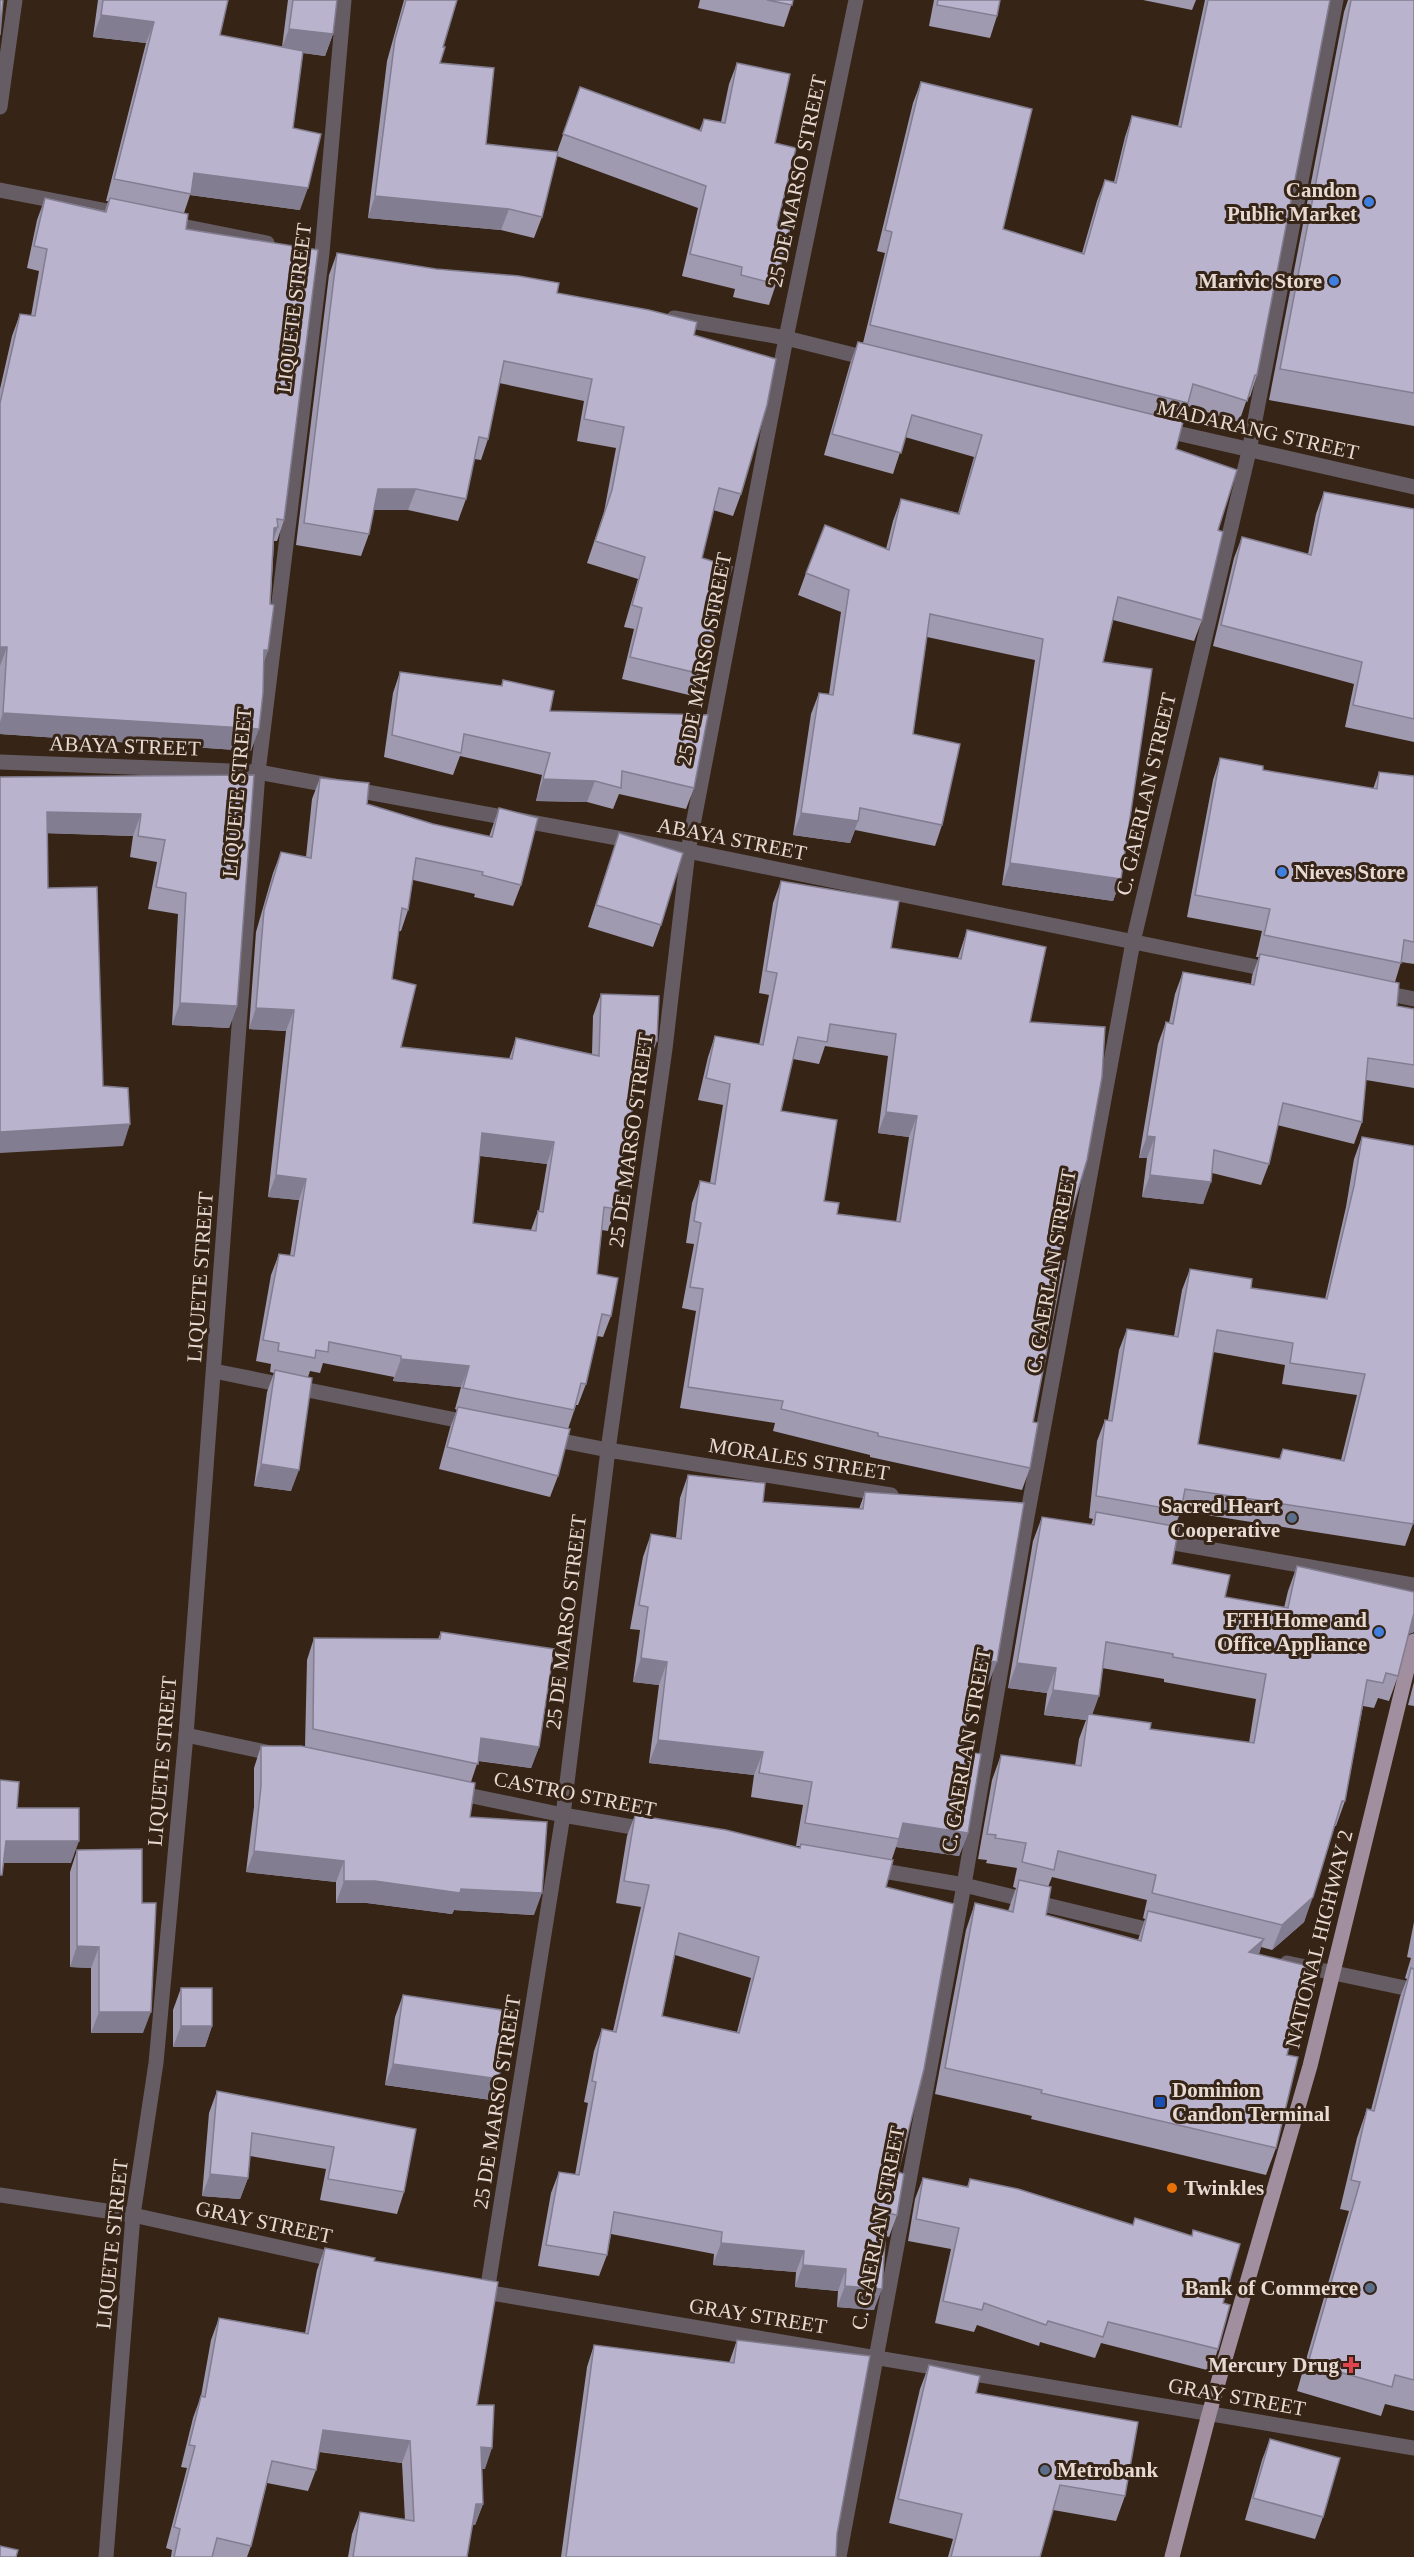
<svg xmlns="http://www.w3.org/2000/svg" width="1414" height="2557" viewBox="0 0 1414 2557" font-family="'Times New Roman',serif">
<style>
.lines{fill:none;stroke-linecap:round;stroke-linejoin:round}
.street{stroke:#655c64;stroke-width:15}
.primary{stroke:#a18f9f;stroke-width:15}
.wall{fill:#9f9ab0;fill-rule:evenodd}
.shaded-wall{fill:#827d90}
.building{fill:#b9b3cd;stroke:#827d90;stroke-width:1.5;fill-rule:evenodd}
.shop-dot{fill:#3f7fe0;stroke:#362416;stroke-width:2}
.service-dot{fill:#5c6f8a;stroke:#362416;stroke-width:2}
.transit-dot{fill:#1a4fb4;stroke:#362416;stroke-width:2}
.food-dot{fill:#e8710a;stroke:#362416;stroke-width:2}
.health-dot{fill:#e0444e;stroke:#362416;stroke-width:2}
.labels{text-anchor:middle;stroke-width:6;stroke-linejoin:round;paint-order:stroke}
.street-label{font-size:21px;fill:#e7dad2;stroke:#362416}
.poi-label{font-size:21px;font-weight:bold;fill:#e7dad2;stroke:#362416;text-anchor:end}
</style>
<rect width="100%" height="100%" fill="#362416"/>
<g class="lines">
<g class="street">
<path d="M 0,107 L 15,0"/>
<path d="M 0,190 L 123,214"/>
<path d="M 167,223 L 267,243"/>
<path d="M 674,318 L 786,338 L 874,360"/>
<path d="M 1159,429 L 1414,487"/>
<path d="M 0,762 L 258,772 L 688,851 L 1276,971"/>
<path d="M 1379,992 L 1414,999"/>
<path d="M 214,1371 L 471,1423"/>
<path d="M 547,1438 L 608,1450 L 891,1495"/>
<path d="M 1157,1540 L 1414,1585"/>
<path d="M 186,1735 L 280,1755"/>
<path d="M 453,1792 L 563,1815 L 650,1830"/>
<path d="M 872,1869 L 964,1885 L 1162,1933"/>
<path d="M 1287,1963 L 1414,1990"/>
<path d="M 0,2195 L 133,2215 L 341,2261"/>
<path d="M 479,2291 L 1414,2448"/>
<path d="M 487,2292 L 563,1815 L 608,1450 L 665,1049 L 688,851 L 786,338 L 856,0"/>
<path d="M 106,2557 L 133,2215 L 156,2063 L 186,1735 L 258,772 L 322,253 L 344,0"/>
<path d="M 839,2557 L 964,1885 L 1027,1517 L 1133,942 L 1249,451 L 1336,0"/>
</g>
<path class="primary" d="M 1172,2557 L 1209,2414 L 1310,2066 L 1414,1641"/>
</g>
<g class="wall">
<path d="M 98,0 L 228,0 L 220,35 L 282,47 L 288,0 L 337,0 L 333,34 L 325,56 L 303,53 L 293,128 L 300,210 L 190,195 L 184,213 L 186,229 L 284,520 L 277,541 L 274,541 L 268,650 L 263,664 L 251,751 L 0,734 L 0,389 L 12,336 L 20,314 L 31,316 L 39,271 L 27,268 L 37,220 L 45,198 L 105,211 L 108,201 L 106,201 L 146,43 L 93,37 Z"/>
<path d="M 404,0 L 457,0 L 443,47 L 440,63 L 486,144 L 557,152 L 580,87 L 699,131 L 704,119 L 721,122 L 729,84 L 737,63 L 775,143 L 777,225 L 776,284 L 769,305 L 733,297 L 735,289 L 682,276 L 698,208 L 557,156 L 542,217 L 534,238 L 501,230 L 368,218 L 387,61 Z"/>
<path d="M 700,0 L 793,0 L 784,27 L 698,8 Z"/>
<path d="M 934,0 L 1000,0 L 997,16 L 990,38 L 929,26 Z"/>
<path d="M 1143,0 L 1196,0 L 1192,10 Z"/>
<path d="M 1205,0 L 1330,0 L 1257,375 L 1250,397 L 1248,396 L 1239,422 L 1187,406 L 1181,421 L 1176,449 L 1218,530 L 1202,620 L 1194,641 L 1113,620 L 1103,662 L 1121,879 L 1113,901 L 1002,885 L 1035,660 L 927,637 L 913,734 L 942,825 L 935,846 L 855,830 L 850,843 L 793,835 L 811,714 L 819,693 L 829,694 L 841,612 L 798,595 L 806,573 L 886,549 L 893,521 L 901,499 L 958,513 L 974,457 L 905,437 L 893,474 L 824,455 L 850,364 L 858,342 L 863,343 L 885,253 L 877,251 L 913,103 L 921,82 L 1003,229 L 1082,253 L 1097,201 L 1105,180 L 1114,182 L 1125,137 L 1132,116 L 1178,126 Z"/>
<path d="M 1348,0 L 1414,0 L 1414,426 L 1269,400 L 1344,12 Z"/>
<path d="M 337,253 L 557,293 L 694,335 L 741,494 L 733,516 L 713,510 L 702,558 L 701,674 L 693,696 L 622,679 L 634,629 L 624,627 L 638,579 L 587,563 L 604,512 L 616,448 L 577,441 L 584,401 L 499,383 L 488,439 L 481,460 L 474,459 L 466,499 L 458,521 L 408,510 L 374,510 L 369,534 L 361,556 L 296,545 L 329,275 Z"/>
<path d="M 1324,492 L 1414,509 L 1414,742 L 1345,727 L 1354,684 L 1213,646 L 1234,558 L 1242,537 L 1308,554 L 1316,514 Z"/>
<path d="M 400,672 L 501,686 L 503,680 L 550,711 L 694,788 L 686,809 L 619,794 L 613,809 L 587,802 L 536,801 L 542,775 L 460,756 L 453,775 L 384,757 L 393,693 Z"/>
<path d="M 1220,758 L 1263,770 L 1373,789 L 1379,772 L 1414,776 L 1414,964 L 1401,962 L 1395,982 L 1397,1006 L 1414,1009 L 1414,1088 L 1366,1080 L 1362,1122 L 1354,1144 L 1277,1125 L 1269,1164 L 1261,1185 L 1212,1173 L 1203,1204 L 1142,1197 L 1147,1158 L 1139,1158 L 1158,1044 L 1166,1022 L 1169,1023 L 1175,994 L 1183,972 L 1251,984 L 1252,976 L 1259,957 L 1256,957 L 1262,931 L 1187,917 L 1213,780 Z"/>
<path d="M 254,775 L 237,1006 L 229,1028 L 172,1025 L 178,914 L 148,909 L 157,862 L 130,857 L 133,836 L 47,833 L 48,888 L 103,1086 L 123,1146 L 0,777 Z"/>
<path d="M 320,778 L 367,804 L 433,824 L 489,837 L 499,808 L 521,885 L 513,906 L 474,897 L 475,894 L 413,880 L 408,910 L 401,931 L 399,931 L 392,979 L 401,1047 L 509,1059 L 516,1038 L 592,1054 L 593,1016 L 601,994 L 649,1063 L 642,1062 L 620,1169 L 616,1209 L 608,1231 L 602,1230 L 597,1274 L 611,1316 L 603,1337 L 597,1336 L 586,1384 L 578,1405 L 576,1405 L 568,1429 L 558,1476 L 550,1497 L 439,1469 L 450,1428 L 457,1410 L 455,1409 L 461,1387 L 393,1381 L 394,1377 L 323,1363 L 320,1373 L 310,1371 L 308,1377 L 291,1491 L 254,1486 L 267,1392 L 274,1373 L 270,1372 L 271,1364 L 256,1361 L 271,1275 L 279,1254 L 290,1256 L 299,1200 L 268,1197 L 286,1031 L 249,1029 L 256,932 L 273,873 L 281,852 L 306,857 L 312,799 ZM 480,1156 L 547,1164 L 539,1211 L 538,1211 L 531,1230 L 473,1223 Z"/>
<path d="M 619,833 L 661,925 L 653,947 L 588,927 Z"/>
<path d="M 781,881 L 891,948 L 958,958 L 967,930 L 1030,1022 L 1057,1260 L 1033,1422 L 1030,1468 L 1022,1490 L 870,1457 L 870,1455 L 773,1431 L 775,1423 L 680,1408 L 696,1311 L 682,1308 L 694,1244 L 686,1243 L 692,1203 L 700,1181 L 710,1183 L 723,1105 L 698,1100 L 708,1057 L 715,1036 L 759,1045 L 769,995 L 759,993 L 773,903 ZM 825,1046 L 888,1056 L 878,1133 L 909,1137 L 896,1222 L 837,1214 L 824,1201 L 781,1111 L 793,1059 L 819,1064 Z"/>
<path d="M 1362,1137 L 1413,1524 L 1405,1546 L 1181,1511 L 1175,1526 L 1172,1564 L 1225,1597 L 1284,1608 L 1288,1591 L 1297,1566 L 1414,1592 L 1414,1632 L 1409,1634 L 1398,1676 L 1389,1701 L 1378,1698 L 1374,1708 L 1363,1706 L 1345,1801 L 1336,1826 L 1334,1826 L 1304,1922 L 1272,1950 L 1261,1947 L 1259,1954 L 1287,2055 L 1276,2148 L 1266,2175 L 1031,2119 L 1032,2116 L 935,2094 L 966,1930 L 975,1903 L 1008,1911 L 1016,1888 L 1013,1887 L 1017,1868 L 986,1863 L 987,1860 L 978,1859 L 992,1780 L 1001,1755 L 1075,1766 L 1079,1739 L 1086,1720 L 1044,1715 L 1047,1693 L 1008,1688 L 1033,1541 L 1042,1517 L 1091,1525 L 1093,1519 L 1089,1518 L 1097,1441 L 1105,1420 L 1108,1420 L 1119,1350 L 1127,1329 L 1174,1336 L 1182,1290 L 1190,1269 L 1251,1288 L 1325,1299 L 1346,1207 L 1354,1159 ZM 1213,1352 L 1285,1365 L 1282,1384 L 1357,1395 L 1341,1460 L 1283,1449 L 1279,1459 L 1198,1444 ZM 1102,1668 L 1164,1679 L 1164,1682 L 1256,1699 L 1249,1743 L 1150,1729 L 1092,1715 ZM 1052,1877 L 1147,1900 L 1143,1918 L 1145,1919 L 1138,1940 L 1046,1915 L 1048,1887 Z"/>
<path d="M 688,1475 L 763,1502 L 859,1509 L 865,1492 L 988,1685 L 972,1683 L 962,1751 L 968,1833 L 959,1856 L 896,1847 L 892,1859 L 886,1887 L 898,2172 L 897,2215 L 889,2237 L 886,2236 L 874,2310 L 837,2307 L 838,2291 L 795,2287 L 796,2272 L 713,2265 L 714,2254 L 611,2234 L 607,2255 L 599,2276 L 538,2266 L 551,2193 L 559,2172 L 575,2175 L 588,2103 L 584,2102 L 594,2051 L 602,2029 L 613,2031 L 641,1907 L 616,1903 L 627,1836 L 635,1815 L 799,1848 L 800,1846 L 796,1846 L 803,1805 L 751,1797 L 754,1775 L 649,1763 L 659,1685 L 633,1682 L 640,1630 L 630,1629 L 643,1557 L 651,1534 L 676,1538 L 680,1498 ZM 675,1955 L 751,1978 L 737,2032 L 662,2016 Z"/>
<path d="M 441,1632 L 539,1747 L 531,1768 L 478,1761 L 471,1782 L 470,1817 L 534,1915 L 454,1910 L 452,1914 L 367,1903 L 336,1903 L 336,1882 L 246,1872 L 254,1807 L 254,1768 L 261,1746 L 305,1747 L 307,1660 L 314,1638 L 438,1639 Z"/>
<path d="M 1414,1682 L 1414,1706 L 1408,1705 Z"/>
<path d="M 77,1850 L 143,2033 L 91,2033 L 91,1968 L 70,1967 L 70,1872 Z"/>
<path d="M 1414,1922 L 1414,2411 L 1385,2404 L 1381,2416 L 1297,2391 L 1349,2211 L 1340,2209 L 1357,2138 L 1367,2109 L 1371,2110 L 1400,1997 L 1407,1979 L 1405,1978 L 1411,1958 L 1407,1957 Z"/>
<path d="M 181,1988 L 212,2026 L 205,2047 L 173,2047 L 173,2010 Z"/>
<path d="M 403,1995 L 499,2079 L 491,2100 L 385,2085 L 395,2017 Z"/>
<path d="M 217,2091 L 416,2129 L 404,2192 L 397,2214 L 320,2200 L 326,2169 L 250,2156 L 248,2178 L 240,2199 L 202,2196 L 209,2113 Z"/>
<path d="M 923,2178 L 967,2187 L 970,2179 L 1223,2303 L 1218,2349 L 1211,2371 L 1101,2343 L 1095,2358 L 1040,2342 L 1039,2346 L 977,2325 L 974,2332 L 935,2323 L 951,2249 L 908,2241 L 915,2199 Z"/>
<path d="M 325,2248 L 374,2261 L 477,2405 L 485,2469 L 482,2469 L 483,2504 L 475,2525 L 472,2525 L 467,2557 L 348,2557 L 352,2534 L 360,2512 L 405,2520 L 402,2463 L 319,2452 L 316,2470 L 308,2491 L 267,2483 L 251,2546 L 247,2557 L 171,2557 L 172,2550 L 166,2548 L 187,2468 L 181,2467 L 193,2418 L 201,2396 L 211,2340 L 219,2318 L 305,2333 L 317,2270 Z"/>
<path d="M 737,2340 L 837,2534 L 836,2557 L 561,2557 L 587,2367 L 594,2345 L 729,2363 Z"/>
<path d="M 929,2365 L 976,2393 L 1125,2496 L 1116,2521 L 1053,2510 L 1040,2557 L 948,2557 L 953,2539 L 889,2523 L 920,2389 Z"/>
<path d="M 1270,2439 L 1323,2517 L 1315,2539 L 1245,2520 L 1262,2460 Z"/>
</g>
<g class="shaded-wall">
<path d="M 101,15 L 154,22 L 146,43 L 93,37 Z"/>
<path d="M 289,29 L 333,34 L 325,56 L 281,50 Z"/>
<path d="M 194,173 L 308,188 L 300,210 L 190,195 Z"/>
<path d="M 375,196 L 509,209 L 501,230 L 368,218 Z"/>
<path d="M 378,489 L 416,489 L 408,510 L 370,510 Z"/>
<path d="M 278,527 L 270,549 L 274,528 Z"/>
<path d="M 0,647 L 7,647 L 0,666 Z"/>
<path d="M 264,650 L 268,650 L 261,672 Z"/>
<path d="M 3,713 L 259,729 L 251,751 L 0,734 L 0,722 Z"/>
<path d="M 543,779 L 595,781 L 587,802 L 536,801 Z"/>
<path d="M 47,812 L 141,814 L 133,836 L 39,833 Z"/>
<path d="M 801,813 L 858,821 L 850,843 L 793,835 Z"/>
<path d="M 1010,863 L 1121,879 L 1113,901 L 1002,885 Z"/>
<path d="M 180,1003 L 237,1006 L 229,1028 L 172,1025 Z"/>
<path d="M 256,1008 L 294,1010 L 286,1031 L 249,1029 Z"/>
<path d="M 646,1041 L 657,1041 L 649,1063 L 638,1062 Z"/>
<path d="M 886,1112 L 917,1116 L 909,1137 L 878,1133 Z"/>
<path d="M 130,1124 L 123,1146 L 0,1153 L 0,1132 Z"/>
<path d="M 482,1133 L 554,1142 L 547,1164 L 475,1155 Z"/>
<path d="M 1147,1136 L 1155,1137 L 1147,1158 L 1139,1158 Z"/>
<path d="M 276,1175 L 306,1179 L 299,1200 L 268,1197 Z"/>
<path d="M 1150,1175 L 1211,1182 L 1203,1204 L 1142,1197 Z"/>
<path d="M 401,1359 L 469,1366 L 461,1387 L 393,1381 Z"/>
<path d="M 261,1464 L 299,1470 L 291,1491 L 254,1486 Z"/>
<path d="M 1414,1613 L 1414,1632 L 1407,1634 Z"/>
<path d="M 641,1658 L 667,1662 L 659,1685 L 633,1682 Z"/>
<path d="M 976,1659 L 997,1662 L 988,1685 L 967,1682 Z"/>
<path d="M 1017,1663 L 1056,1668 L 1047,1693 L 1008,1688 Z"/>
<path d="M 1053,1690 L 1099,1696 L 1090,1721 L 1088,1714 L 1086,1720 L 1044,1715 Z"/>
<path d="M 481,1738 L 539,1747 L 531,1768 L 474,1760 Z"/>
<path d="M 658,1740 L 763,1752 L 754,1775 L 649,1763 Z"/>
<path d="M 903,1823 L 968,1833 L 959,1856 L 896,1847 Z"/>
<path d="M 6,1841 L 79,1841 L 71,1863 L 0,1863 Z"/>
<path d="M 254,1851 L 344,1861 L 336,1882 L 246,1872 Z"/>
<path d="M 344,1881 L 375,1881 L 461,1889 L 542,1893 L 534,1915 L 454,1910 L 452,1914 L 367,1903 L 336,1903 Z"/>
<path d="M 1313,1897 L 1304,1922 L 1272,1950 L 1282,1925 Z"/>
<path d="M 1264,1939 L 1255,1965 L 1249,1952 Z"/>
<path d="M 77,1946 L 99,1947 L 91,1968 L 70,1967 Z"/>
<path d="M 99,2012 L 151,2012 L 143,2033 L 91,2033 Z"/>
<path d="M 181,2026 L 212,2026 L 205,2047 L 173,2047 Z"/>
<path d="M 393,2064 L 499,2079 L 491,2100 L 385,2085 Z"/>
<path d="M 210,2174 L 248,2178 L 240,2199 L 202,2196 Z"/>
<path d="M 721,2243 L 804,2251 L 796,2272 L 713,2265 Z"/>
<path d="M 803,2265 L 846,2269 L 838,2291 L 795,2287 Z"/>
<path d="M 845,2286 L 882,2289 L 874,2310 L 837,2307 Z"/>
<path d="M 323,2430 L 410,2441 L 402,2463 L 316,2451 Z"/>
<path d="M 481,2447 L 492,2448 L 485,2469 L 473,2469 Z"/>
<path d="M 476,2504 L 483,2504 L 475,2525 L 468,2525 Z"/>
</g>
<g class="building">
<path d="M 0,0 L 3,0 L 0,35 Z"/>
<path d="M 103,0 L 228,0 L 220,35 L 303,51 L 293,128 L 321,134 L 308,188 L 194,173 L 191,194 L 114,179 L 154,22 L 101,15 Z"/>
<path d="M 293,0 L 337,0 L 333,34 L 289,29 Z"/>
<path d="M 406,0 L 457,0 L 443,47 L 445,47 L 440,63 L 494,68 L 486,144 L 558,152 L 542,217 L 509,209 L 375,196 L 395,39 Z"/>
<path d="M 767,0 L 793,0 L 792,5 Z"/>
<path d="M 938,0 L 1000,0 L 997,16 L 937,5 Z"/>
<path d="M 1208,0 L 1330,0 L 1257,375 L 1255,375 L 1247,401 L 1193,384 L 1188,403 L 870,325 L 892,232 L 885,230 L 921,82 L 1032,109 L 1003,229 L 1084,254 L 1105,180 L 1116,183 L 1132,116 L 1181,127 Z"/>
<path d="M 1351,0 L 1414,0 L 1414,393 L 1280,369 Z"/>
<path d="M 737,63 L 790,74 L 775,143 L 796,148 L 777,225 L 790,228 L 776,284 L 741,275 L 742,267 L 690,254 L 706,186 L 563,134 L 580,87 L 701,131 L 704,119 L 725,123 Z"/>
<path d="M 45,198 L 106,212 L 110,198 L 188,214 L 186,229 L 318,250 L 284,520 L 277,519 L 278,527 L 274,528 L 270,604 L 274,605 L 268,650 L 264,650 L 263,693 L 259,729 L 3,713 L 7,647 L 0,647 L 0,403 L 20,314 L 35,316 L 47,249 L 34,246 Z"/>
<path d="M 337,253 L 436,269 L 519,276 L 559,283 L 557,293 L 649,310 L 697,322 L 694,335 L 776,359 L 767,405 L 741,494 L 719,488 L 702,558 L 732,567 L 701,674 L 630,657 L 642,608 L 632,605 L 645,557 L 595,541 L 612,490 L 624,427 L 584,419 L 592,379 L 504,361 L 488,439 L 479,437 L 466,499 L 416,489 L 378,489 L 369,534 L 304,523 Z"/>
<path d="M 858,342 L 1183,422 L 1176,449 L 1237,470 L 1218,530 L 1223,532 L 1202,620 L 1118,597 L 1103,662 L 1152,669 L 1121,879 L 1010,863 L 1043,639 L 930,614 L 913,734 L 960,744 L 942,825 L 860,808 L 858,821 L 801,813 L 819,693 L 833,695 L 849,590 L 806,573 L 825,525 L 889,550 L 901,499 L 959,514 L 982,435 L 912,415 L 901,453 L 832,434 Z"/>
<path d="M 1324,492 L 1414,509 L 1414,719 L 1353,705 L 1362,662 L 1221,625 L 1242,537 L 1311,555 Z"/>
<path d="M 400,672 L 502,686 L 503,680 L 554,691 L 550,711 L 708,715 L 694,788 L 622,771 L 621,788 L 595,781 L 543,779 L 550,753 L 464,734 L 461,753 L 392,735 Z"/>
<path d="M 1220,758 L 1263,766 L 1263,770 L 1377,789 L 1379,772 L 1414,776 L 1414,942 L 1404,940 L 1401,963 L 1264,935 L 1270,909 L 1195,895 Z"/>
<path d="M 254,775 L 237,1006 L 180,1003 L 186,893 L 156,887 L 165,840 L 138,836 L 141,814 L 47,812 L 48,888 L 97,887 L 103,1086 L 128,1088 L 130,1124 L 0,1132 L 0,777 Z"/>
<path d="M 320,778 L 369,783 L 367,804 L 433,824 L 492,837 L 499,808 L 538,818 L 521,885 L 482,875 L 483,872 L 416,858 L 408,910 L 402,908 L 392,979 L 416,985 L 401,1047 L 512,1059 L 516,1038 L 599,1056 L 601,994 L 659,996 L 657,1041 L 646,1041 L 620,1169 L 622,1169 L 616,1209 L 604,1207 L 597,1274 L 618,1278 L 611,1316 L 602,1314 L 586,1384 L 581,1383 L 574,1410 L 463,1388 L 469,1366 L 401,1359 L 401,1356 L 329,1342 L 328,1352 L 316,1350 L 315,1358 L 278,1351 L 279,1343 L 263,1340 L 279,1254 L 294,1256 L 306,1179 L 276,1175 L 294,1010 L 256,1008 L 264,910 L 281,852 L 311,858 ZM 482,1133 L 554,1142 L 543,1212 L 538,1211 L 536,1231 L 473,1223 Z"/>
<path d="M 619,833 L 683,853 L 661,925 L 596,905 Z"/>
<path d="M 781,881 L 899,901 L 891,948 L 961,959 L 967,930 L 1046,947 L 1030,1022 L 1105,1027 L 1102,1077 L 1087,1160 L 1057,1260 L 1064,1261 L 1033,1422 L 1038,1423 L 1030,1468 L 878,1436 L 878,1433 L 781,1409 L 783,1401 L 688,1387 L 703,1289 L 690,1287 L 701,1223 L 694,1221 L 700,1181 L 715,1184 L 730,1084 L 706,1078 L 715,1036 L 763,1045 L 777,973 L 766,971 ZM 830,1024 L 896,1034 L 886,1112 L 917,1116 L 900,1222 L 837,1214 L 839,1203 L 824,1201 L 837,1120 L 781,1111 L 798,1037 L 827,1042 Z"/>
<path d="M 1260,954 L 1399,983 L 1397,1006 L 1414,1009 L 1414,1065 L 1368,1058 L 1362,1122 L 1283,1103 L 1269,1164 L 1214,1150 L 1211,1182 L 1150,1175 L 1155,1137 L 1147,1136 L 1166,1022 L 1173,1024 L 1183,972 L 1254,985 Z"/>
<path d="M 1362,1137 L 1414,1146 L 1414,1519 L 1413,1524 L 1185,1489 L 1181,1511 L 1096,1496 L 1105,1420 L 1112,1421 L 1127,1329 L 1178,1337 L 1190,1269 L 1252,1279 L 1251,1288 L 1327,1299 L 1354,1186 ZM 1217,1330 L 1293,1343 L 1290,1363 L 1365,1374 L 1344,1461 L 1283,1449 L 1280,1459 L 1198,1444 Z"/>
<path d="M 275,1370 L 312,1378 L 299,1470 L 261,1464 Z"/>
<path d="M 458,1407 L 570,1429 L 558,1476 L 447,1447 Z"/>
<path d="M 688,1475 L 765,1483 L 763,1502 L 863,1509 L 865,1492 L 1024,1503 L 997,1662 L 976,1659 L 962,1751 L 981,1754 L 968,1833 L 903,1823 L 899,1839 L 805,1823 L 812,1782 L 759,1773 L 763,1752 L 658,1740 L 667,1662 L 641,1658 L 648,1607 L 639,1605 L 651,1534 L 681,1539 Z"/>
<path d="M 1096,1512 L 1179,1527 L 1172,1564 L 1230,1575 L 1225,1597 L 1288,1608 L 1297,1566 L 1414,1592 L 1414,1613 L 1398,1676 L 1386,1673 L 1383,1683 L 1367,1680 L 1345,1801 L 1342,1801 L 1313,1897 L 1282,1925 L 1152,1893 L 1156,1875 L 1058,1851 L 1054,1870 L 1022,1862 L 1026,1843 L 995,1838 L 996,1835 L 987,1834 L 1001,1755 L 1081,1766 L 1088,1714 L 1151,1723 L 1150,1729 L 1254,1743 L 1266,1674 L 1173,1657 L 1173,1654 L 1106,1642 L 1099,1696 L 1053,1690 L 1056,1668 L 1017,1663 L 1042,1517 L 1094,1525 Z"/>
<path d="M 441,1632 L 554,1649 L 539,1747 L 481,1738 L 478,1764 L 313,1729 L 314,1638 L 440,1639 Z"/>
<path d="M 261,1746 L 301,1746 L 475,1783 L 470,1817 L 547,1822 L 542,1893 L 461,1889 L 460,1893 L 375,1881 L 344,1881 L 344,1861 L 254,1851 L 261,1786 Z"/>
<path d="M 0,1780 L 19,1782 L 17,1808 L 79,1808 L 79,1841 L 6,1841 L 2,1875 L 0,1875 Z"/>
<path d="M 635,1815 L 726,1830 L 800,1848 L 801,1844 L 893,1860 L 886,1887 L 954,1904 L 924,2069 L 898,2172 L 904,2174 L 897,2215 L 887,2213 L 882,2289 L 845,2286 L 846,2269 L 803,2265 L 804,2251 L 721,2243 L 722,2232 L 614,2212 L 607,2255 L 546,2245 L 559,2172 L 579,2175 L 596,2082 L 592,2081 L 602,2029 L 616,2032 L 649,1885 L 624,1881 ZM 679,1933 L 759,1957 L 739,2033 L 662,2016 Z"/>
<path d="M 142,1849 L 142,1903 L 156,1903 L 151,2012 L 99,2012 L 99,1947 L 77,1946 L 77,1850 Z"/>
<path d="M 1019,1880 L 1051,1887 L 1046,1915 L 1141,1941 L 1148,1911 L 1264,1939 L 1249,1952 L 1308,1966 L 1287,2055 L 1298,2057 L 1276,2148 L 1041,2093 L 1042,2090 L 945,2068 L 975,1903 L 1013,1912 Z"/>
<path d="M 1411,1968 L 1414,1969 L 1414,2380 L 1395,2375 L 1392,2387 L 1308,2363 L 1360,2182 L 1351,2180 L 1367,2109 L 1374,2111 Z"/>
<rect x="181" y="1988" width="31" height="38"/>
<path d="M 403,1995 L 508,2011 L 499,2079 L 393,2064 Z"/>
<path d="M 217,2091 L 416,2129 L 404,2192 L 328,2179 L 334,2147 L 252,2133 L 248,2178 L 210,2174 Z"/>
<path d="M 923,2178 L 968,2187 L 970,2179 L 1018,2189 L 1133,2225 L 1135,2218 L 1192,2236 L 1193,2230 L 1240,2244 L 1223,2303 L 1230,2305 L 1218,2349 L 1108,2322 L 1103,2337 L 1048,2321 L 1046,2325 L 984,2303 L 982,2310 L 943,2301 L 959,2228 L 916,2219 Z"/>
<path d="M 325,2248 L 375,2258 L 374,2261 L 498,2282 L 477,2405 L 494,2405 L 492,2448 L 481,2447 L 483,2504 L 476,2504 L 467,2557 L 353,2557 L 360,2512 L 414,2521 L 410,2441 L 323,2430 L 316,2470 L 272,2461 L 251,2546 L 217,2538 L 212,2557 L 174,2557 L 180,2529 L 174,2527 L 195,2446 L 189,2445 L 201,2396 L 205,2397 L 219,2318 L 308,2334 Z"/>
<path d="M 737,2340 L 870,2356 L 837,2534 L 836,2557 L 566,2557 L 594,2345 L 734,2363 Z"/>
<path d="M 929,2365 L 980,2376 L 976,2393 L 1138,2422 L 1125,2496 L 1060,2485 L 1040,2557 L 951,2557 L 962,2514 L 898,2499 Z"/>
<path d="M 1270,2439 L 1340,2458 L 1323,2517 L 1253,2498 Z"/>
<path d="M 0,2546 L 18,2550 L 16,2557 L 0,2557 Z"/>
</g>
<g class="shop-dot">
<circle cx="1369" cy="202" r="6"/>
<circle cx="1334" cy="281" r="6"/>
<circle cx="1282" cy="872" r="6"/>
<circle cx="1379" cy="1632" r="6"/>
</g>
<g class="service-dot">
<circle cx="1292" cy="1518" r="6"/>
<circle cx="1370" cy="2288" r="6"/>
<circle cx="1045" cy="2470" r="6"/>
</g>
<rect class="transit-dot" x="1154" y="2096" width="12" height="12" rx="3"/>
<circle class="food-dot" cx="1172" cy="2188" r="6"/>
<path class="health-dot" d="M1348 2356h6v6h6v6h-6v6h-6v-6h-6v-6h6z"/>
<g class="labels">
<g class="street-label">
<text transform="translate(797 181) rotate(-78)" y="7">25 DE MARSO STREET</text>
<text transform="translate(294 308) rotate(-83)" y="7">LIQUETE STREET</text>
<text transform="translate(1258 430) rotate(13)" y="7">MADARANG STREET</text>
<text transform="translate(704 659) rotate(-79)" y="7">25 DE MARSO STREET</text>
<text transform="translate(125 746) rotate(2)" y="7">ABAYA STREET</text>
<text transform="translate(237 792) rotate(-85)" y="7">LIQUETE STREET</text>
<text transform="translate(1146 794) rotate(-77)" y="7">C. GAERLAN STREET</text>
<text transform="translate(732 839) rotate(11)" y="7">ABAYA STREET</text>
<text transform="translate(631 1140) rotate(-82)" y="7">25 DE MARSO STREET</text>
<text transform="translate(1051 1271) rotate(-80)" y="7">C. GAERLAN STREET</text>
<text transform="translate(200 1277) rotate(-86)" y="7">LIQUETE STREET</text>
<text transform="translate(799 1459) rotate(9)" y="7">MORALES STREET</text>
<text transform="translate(566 1622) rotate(-83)" y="7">25 DE MARSO STREET</text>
<text transform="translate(966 1750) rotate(-80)" y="7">C. GAERLAN STREET</text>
<text transform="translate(162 1761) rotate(-85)" y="7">LIQUETE STREET</text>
<text transform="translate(575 1794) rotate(11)" y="7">CASTRO STREET</text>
<text transform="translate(1319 1939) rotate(-76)" y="7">NATIONAL HIGHWAY 2</text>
<text transform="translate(497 2102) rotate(-81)" y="7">25 DE MARSO STREET</text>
<text transform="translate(264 2222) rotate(12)" y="7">GRAY STREET</text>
<text transform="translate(878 2228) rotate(-79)" y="7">C. GAERLAN STREET</text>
<text transform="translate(112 2244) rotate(-84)" y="7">LIQUETE STREET</text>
<text transform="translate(758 2316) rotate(9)" y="7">GRAY STREET</text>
<text transform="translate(1237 2397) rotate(10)" y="7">GRAY STREET</text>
</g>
<g class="poi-label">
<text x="1357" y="197">Candon<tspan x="1357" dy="24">Public Market</tspan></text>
<text x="1322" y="288">Marivic Store</text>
<text x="1294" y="879" text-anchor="start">Nieves Store</text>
<text x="1280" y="1513">Sacred Heart<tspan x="1280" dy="24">Cooperative</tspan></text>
<text x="1367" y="1627">FTH Home and<tspan x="1367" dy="24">Office Appliance</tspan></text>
<text x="1172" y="2097" text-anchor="start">Dominion<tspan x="1172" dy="24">Candon Terminal</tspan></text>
<text x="1184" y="2195" text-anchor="start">Twinkles</text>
<text x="1358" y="2295">Bank of Commerce</text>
<text x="1339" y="2372">Mercury Drug</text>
<text x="1057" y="2477" text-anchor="start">Metrobank</text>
</g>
</g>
</svg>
